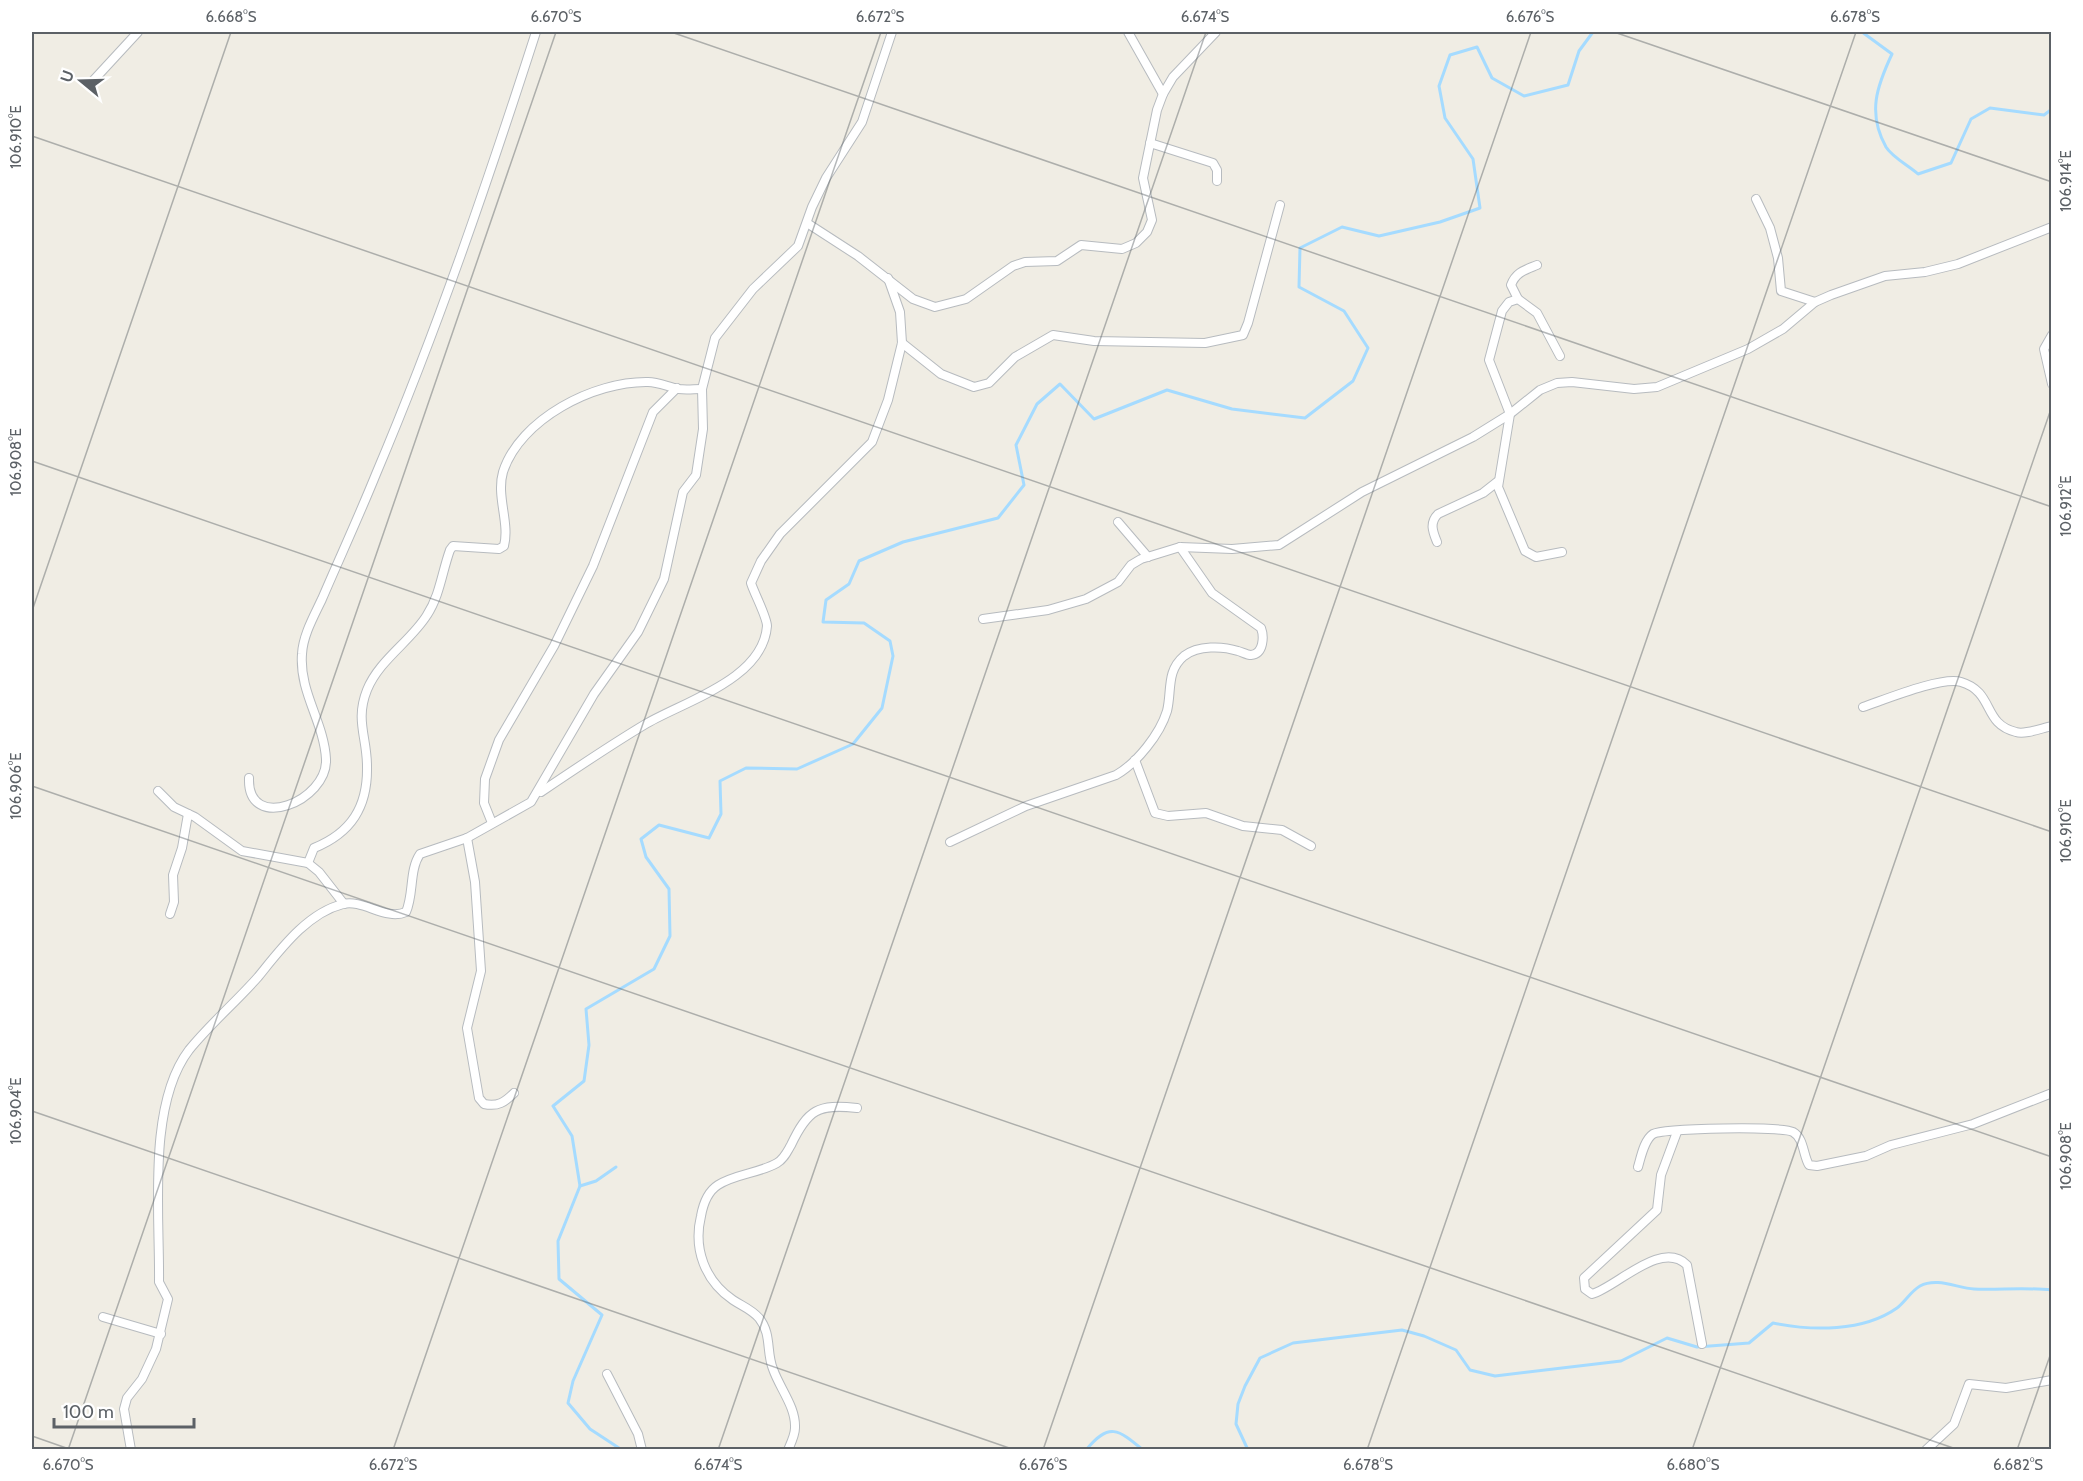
<svg xmlns="http://www.w3.org/2000/svg" width="2083" height="1481" viewBox="0 0 2083 1481" font-family="Cabin,sans-serif">
<style>
.lines{fill:none;stroke-linecap:round;stroke-linejoin:round}
.stream{stroke:#a5dbff;stroke-width:3}
.street-casing{stroke:#b7bbbf;stroke-width:10}
.street{stroke:#fff;stroke-width:8}
.ticks{fill:none;stroke:#5c6166;stroke-width:1.5;stroke-opacity:0.45}
.neatline{fill:none;stroke:#5c6166;stroke-width:2}
.ticks-label{font-size:15px;text-anchor:middle;fill:#5c6166}
</style>
<rect width="100%" height="100%" fill="#f0ede4"/>
<g class="lines">
<g class="stream">
<path d="M 1862,32 L 1892,54 C 1877,86 1867,113 1886,147 C 1892,157 1909,166 1918,174 L 1951,163 L 1971,119 L 1990,108 L 2044,115 L 2052,109"/>
<path d="M 616,1167 L 596,1181 L 580,1186 L 558,1241 L 559,1279 L 602,1315 L 573,1381 L 568,1403 L 590,1429 L 622,1450"/>
<path d="M 580,1186 L 572,1136 L 553,1106 L 584,1081 L 589,1045 L 586,1009 L 654,969 L 670,936 L 669,889 L 646,857 L 641,839 L 659,825 L 709,838 L 721,814 L 720,781 L 746,768 L 797,769 L 853,744 L 882,708 L 893,656 L 890,641 L 864,623 L 823,622 L 826,600 L 849,584 L 859,561 L 903,542 L 998,518 L 1024,485 L 1016,445 L 1037,404 L 1060,384 L 1094,419 L 1167,390 L 1232,409 L 1305,418 L 1353,381 L 1368,348 L 1344,311 L 1299,287 L 1300,248 L 1342,227 L 1379,236 L 1440,222 L 1480,208 L 1473,159 L 1445,118 L 1439,86 L 1450,55 L 1477,47 L 1492,78 L 1524,96 L 1568,85 L 1579,51 L 1593,32"/>
<path d="M 1086,1450 C 1109,1422 1118,1429 1143,1450"/>
<path d="M 1248,1450 L 1236,1424 L 1238,1404 L 1245,1386 L 1260,1358 L 1293,1343 L 1402,1330 L 1424,1336 L 1456,1350 L 1470,1370 L 1495,1376 L 1621,1361 L 1667,1338 L 1697,1347 L 1749,1343 L 1773,1323 C 1812,1331 1863,1332 1897,1308 C 1905,1302 1911,1291 1920,1286 C 1937,1277 1957,1288 1974,1289 C 2000,1290 2025,1287 2052,1290"/>
</g>
<defs>
<g id="street">
<path d="M 1128,32 L 1163,94"/>
<path d="M 90,84 L 138,32"/>
<path d="M 1150,143 L 1213,163 L 1217,170 L 1217,181"/>
<path d="M 1756,199 L 1770,228 L 1778,258 L 1781,291 L 1815,302"/>
<path d="M 807,223 L 858,256 L 913,299 L 935,307 L 966,299 L 1013,266 L 1025,262 L 1057,261 L 1081,245 L 1122,249 L 1136,243 L 1147,232 L 1152,220 L 1143,178 L 1157,110 L 1163,94 L 1173,77 L 1216,32"/>
<path d="M 1518,299 L 1511,285 C 1516,272 1525,270 1537,265"/>
<path d="M 2052,335 L 2044,349 L 2052,384"/>
<path d="M 902,343 L 941,374 L 974,387 L 989,383 L 1015,357 L 1053,335 L 1094,341 L 1205,343 L 1243,335 L 1248,323 L 1280,205"/>
<path d="M 1560,356 L 1537,313 L 1518,299 L 1509,302 L 1502,311 L 1489,360 L 1510,414 L 1498,487 L 1525,551 L 1536,557 L 1562,552"/>
<path d="M 1118,522 L 1148,557"/>
<path d="M 1437,542 C 1433,532 1429,523 1438,514 L 1483,493 L 1497,482"/>
<path d="M 983,619 L 1048,610 L 1086,599 L 1118,582 L 1131,565 L 1141,559 L 1180,547 L 1232,549 L 1279,545 L 1362,492 L 1473,437 L 1510,414 L 1540,390 L 1557,383 L 1572,382 L 1634,389 L 1657,387 L 1748,349 L 1783,329 L 1815,302 L 1831,295 L 1885,276 L 1925,272 L 1958,264 L 2052,227"/>
<path d="M 1863,707 C 1884,700 1942,676 1961,682 C 1995,692 1982,724 2016,732 C 2025,735 2042,728 2052,726"/>
<path d="M 1135,760 L 1155,813 L 1168,816 L 1206,813 L 1243,826 L 1282,830 L 1311,846"/>
<path d="M 249,778 C 247,834 328,801 326,759 C 324,722 299,692 302,654 C 303,635 314,616 322,599 C 340,557 359,516 376,474 C 437,330 488,181 536,32"/>
<path d="M 158,791 L 174,807 L 195,817 L 242,851 L 308,863 L 319,872 L 344,904"/>
<path d="M 541,792 C 575,769 609,746 644,725 C 682,702 763,680 767,626 C 767,617 754,593 751,583 L 761,561 L 780,534 L 872,442 L 888,400 L 902,343 L 900,312 L 888,278"/>
<path d="M 492,823 L 484,803 L 485,779 L 499,740 L 554,646 L 593,566 L 653,412 L 677,388"/>
<path d="M 467,838 L 475,882 L 481,971 L 467,1028 L 479,1098 L 484,1104 C 498,1107 505,1102 514,1093"/>
<path d="M 950,842 L 1026,806 L 1116,775 C 1137,763 1160,734 1167,711 C 1172,691 1166,671 1184,656 C 1198,645 1223,646 1238,651 C 1242,652 1247,655 1251,655 C 1264,654 1264,636 1261,628 L 1212,593 L 1180,547"/>
<path d="M 308,863 L 314,848 C 351,833 368,807 367,766 C 367,737 355,720 367,690 C 379,660 411,641 427,615 C 440,595 442,572 450,550 L 453,546 L 499,549 L 504,546 C 510,523 496,496 503,472 C 520,419 594,381 648,382 C 659,382 668,387 679,389 C 686,390 694,389 702,389"/>
<path d="M 170,914 L 174,902 L 173,875 L 182,848 L 188,814"/>
<path d="M 1677,1132 L 1661,1175 L 1657,1210 L 1584,1278 L 1585,1289 L 1592,1294 C 1617,1287 1661,1239 1687,1265 L 1702,1344"/>
<path d="M 1638,1167 C 1641,1157 1644,1140 1653,1134 C 1664,1128 1782,1126 1793,1132 C 1804,1138 1803,1155 1809,1165 L 1817,1166 L 1866,1156 L 1891,1145 L 1973,1124 L 2052,1093"/>
<path d="M 103,1317 L 161,1334"/>
<path d="M 607,1374 L 638,1434 L 642,1450"/>
<path d="M 131,1450 L 124,1409 L 127,1398 L 142,1379 L 156,1349 L 168,1299 L 159,1282 C 160,1214 147,1105 189,1050 C 210,1024 236,1002 258,977 C 280,950 307,913 343,904 C 363,899 386,921 406,912 C 414,894 409,870 420,854 L 467,838 L 531,802 L 594,694 L 638,632 L 664,579 L 683,492 L 696,475 L 703,429 L 702,389 L 715,338 L 753,289 L 798,246 L 812,207 L 826,178 L 862,122 L 892,32"/>
<path d="M 788,1450 C 791,1443 795,1435 795,1428 C 796,1407 780,1389 773,1369 C 766,1352 772,1334 759,1318 C 751,1309 742,1306 733,1300 C 705,1281 693,1249 701,1216 C 703,1205 707,1192 718,1185 C 735,1174 760,1173 777,1163 C 784,1159 787,1152 791,1145 C 808,1109 818,1104 857,1108"/>
<path d="M 1926,1450 L 1954,1424 L 1969,1384 L 2006,1388 L 2052,1380"/>
</g>
</defs>
<use href="#street" class="street-casing"/>
<use href="#street" class="street"/>
</g>
<path class="ticks" d="M 671,32 L 2052,507M 1614,32 L 2052,182M 32,136 L 2052,832M 32,461 L 2052,1157M 32,611 L 231,32M 32,786 L 1959,1450M 32,1111 L 1015,1450M 32,1436 L 72,1450M 68,1450 L 556,32M 393,1450 L 881,32M 718,1450 L 1206,32M 1043,1450 L 1531,32M 1367,1450 L 1856,32M 1692,1450 L 2052,406M 2017,1450 L 2052,1350"/>
<rect width="2083" height="1481" fill="none" stroke="#ffffff" stroke-width="66"/>
<g transform="translate(81 81) rotate(289)" stroke="#ffffff" stroke-width="4.5" paint-order="stroke">
<path d="M0-4.5L10 22L0 15L-10 22Z" fill="#5c6166"/>
<text y="-9" font-size="16" font-weight="bold" text-anchor="middle" fill="#5c6166">U</text>
</g>
<path d="M54 1418v9h140v-9" fill="none" stroke="#5c6166" stroke-width="3"/>
<text x="63" y="1418" font-size="18" fill="#5c6166" stroke="#ffffff" stroke-width="4.5" paint-order="stroke">100 m</text>
<rect x="33" y="33" width="2017" height="1415" class="neatline"/>
<g class="ticks-label">
<text x="231" y="22">6.668°S</text>
<text x="556" y="22">6.670°S</text>
<text x="880" y="22">6.672°S</text>
<text x="1205" y="22">6.674°S</text>
<text x="1530" y="22">6.676°S</text>
<text x="1855" y="22">6.678°S</text>
<text transform="translate(16 137) rotate(-90)" y="5">106.910°E</text>
<text transform="translate(2066 181) rotate(-90)" y="5">106.914°E</text>
<text transform="translate(16 462) rotate(-90)" y="5">106.908°E</text>
<text transform="translate(2066 506) rotate(-90)" y="5">106.912°E</text>
<text transform="translate(16 786) rotate(-90)" y="5">106.906°E</text>
<text transform="translate(2066 831) rotate(-90)" y="5">106.910°E</text>
<text transform="translate(16 1111) rotate(-90)" y="5">106.904°E</text>
<text transform="translate(2066 1156) rotate(-90)" y="5">106.908°E</text>
<text x="68" y="1470">6.670°S</text>
<text x="393" y="1470">6.672°S</text>
<text x="718" y="1470">6.674°S</text>
<text x="1043" y="1470">6.676°S</text>
<text x="1368" y="1470">6.678°S</text>
<text x="1693" y="1470">6.680°S</text>
<text x="2018" y="1470">6.682°S</text>
</g>
</svg>
